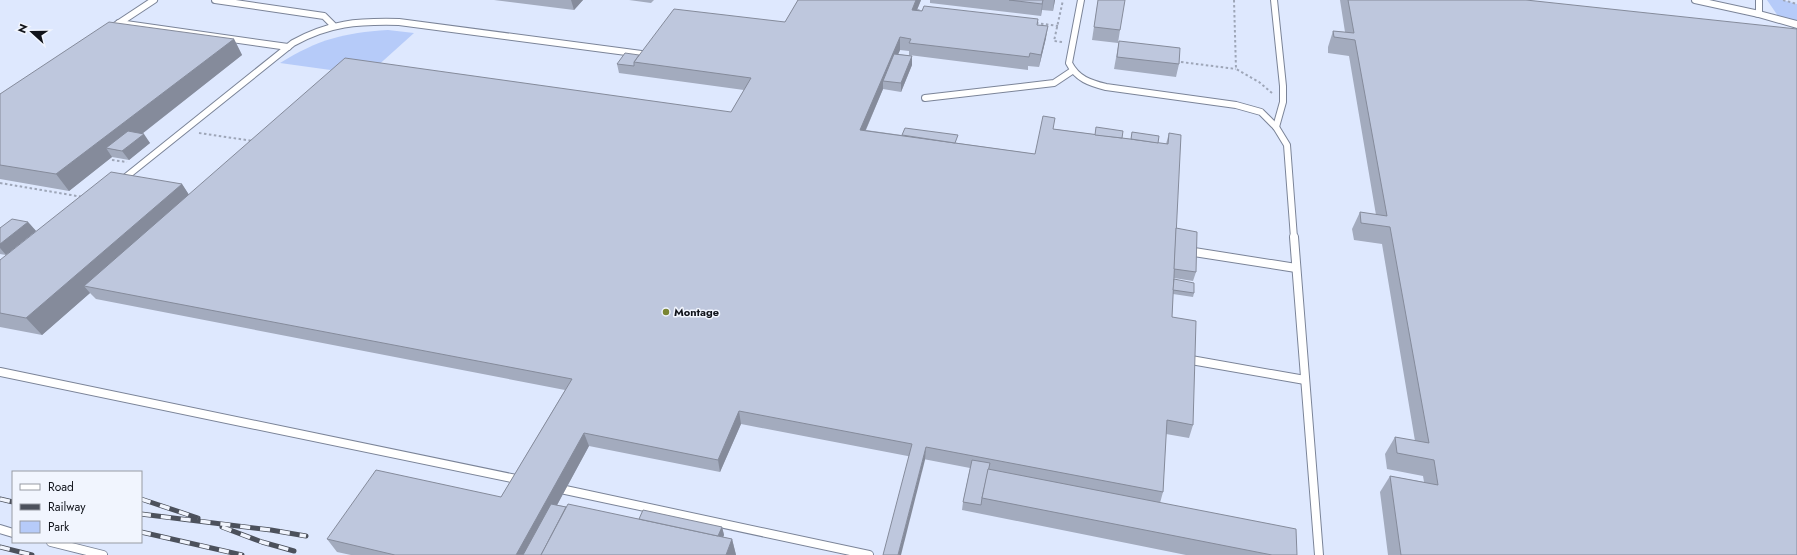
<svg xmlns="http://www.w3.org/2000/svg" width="1797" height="555" viewBox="0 0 1797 555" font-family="Jost,sans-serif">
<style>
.green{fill:#b6cbf9}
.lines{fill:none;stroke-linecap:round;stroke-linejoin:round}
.service-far1-casing{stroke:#7b8498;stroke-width:8}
.service-casing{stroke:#7b8498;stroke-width:10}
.minor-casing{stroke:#7b8498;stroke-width:2}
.path{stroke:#9ea6b8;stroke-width:2;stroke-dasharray:2.5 2.5;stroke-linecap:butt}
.service-far1{stroke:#fff;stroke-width:6}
.service{stroke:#fff;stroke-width:8}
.minor{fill:#fff;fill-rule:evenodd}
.rail-casing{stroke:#4c515c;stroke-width:5}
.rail{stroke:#f1f5fe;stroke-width:3.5;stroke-dasharray:10;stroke-linecap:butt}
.wall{fill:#a3abbe}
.shaded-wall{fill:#858b9b}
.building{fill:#bec7dd;stroke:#858b9b}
.poi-dot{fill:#7a8532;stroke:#f1f5fe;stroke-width:1.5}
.labels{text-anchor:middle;stroke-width:3;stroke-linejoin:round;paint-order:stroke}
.poi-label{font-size:11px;font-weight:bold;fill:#10131a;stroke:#f1f5fe;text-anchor:start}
</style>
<rect width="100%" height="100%" fill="#dee8fe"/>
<g class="green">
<path d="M 1767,0 L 1782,0 L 1797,4 L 1797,21 L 1778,16 Z"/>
<path d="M 388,30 L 414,33 L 374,69 L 345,72 L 280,63 C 319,39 343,33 388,30 Z"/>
</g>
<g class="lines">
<defs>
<g id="service-far1">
<path d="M 215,0 L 324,16 L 333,25"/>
<path d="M 1081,0 L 1069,63 C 1077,79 1090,83 1106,87 L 1236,105 L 1261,112 L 1276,127 L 1287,145 L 1294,238"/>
<path d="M 1274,0 L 1283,86 L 1283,102 L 1276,127"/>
<path d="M 1695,0 L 1759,14 L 1759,0"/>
<path d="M 119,23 L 288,47"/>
<path d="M 110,29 L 154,0"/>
<path d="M 925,98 L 1054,83 L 1072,71"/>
<path d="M 122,180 L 293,43 C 329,23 358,21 399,22 L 649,55"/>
</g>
<g id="service">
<path d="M 1294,237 L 1319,555"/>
<path d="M 1194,252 L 1296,268"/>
<path d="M 1191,360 L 1305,380"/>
<path d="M 0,372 L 521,480"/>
<path d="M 556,488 L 869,555"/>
<path d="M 0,529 L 13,533"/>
<path d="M 51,542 L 103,555"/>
</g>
<path id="minor" d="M 1759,11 L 1797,21 L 1797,28 L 1755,16 L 1754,14 Z"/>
</defs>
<use href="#service-far1" class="service-far1-casing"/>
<use href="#service" class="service-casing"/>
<use href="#minor" class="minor-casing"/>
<g class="path">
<path d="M 1234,0 L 1236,69 L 1259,82 L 1272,93"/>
<path d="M 1783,0 L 1797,4"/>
<path d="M 917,10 L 926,11"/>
<path d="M 1036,23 L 1058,26"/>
<path d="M 1062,42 L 1054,41 L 1063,0"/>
<path d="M 1181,62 L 1236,69"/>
<path d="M 199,133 L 253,141"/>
<path d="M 112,160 L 127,162"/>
<path d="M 0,183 L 83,197"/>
</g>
<use href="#service-far1" class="service-far1"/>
<use href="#service" class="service"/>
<use href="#minor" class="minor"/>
<defs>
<g id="rail">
<path d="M 0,499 L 13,502"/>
<path d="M 141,499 L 198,518"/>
<path d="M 141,514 L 271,530 L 306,536"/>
<path d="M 222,527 L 262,542 L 294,551"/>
<path d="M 141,532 L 242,555"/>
<path d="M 0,547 L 32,555"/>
</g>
</defs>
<use href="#rail" class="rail-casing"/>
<use href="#rail" class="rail"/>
</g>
<g class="wall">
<path d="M 494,0 L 583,0 L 574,10 Z"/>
<path d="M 629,0 L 654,0 L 651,3 Z"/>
<path d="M 798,0 L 921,0 L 917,10 L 1038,25 L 1046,38 L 1039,67 L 1028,66 L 1028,70 L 909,55 L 909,51 L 900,50 L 898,54 L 912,56 L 912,65 L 901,92 L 883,89 L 866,130 L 1035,154 L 1054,129 L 1131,139 L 1132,132 L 1158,143 L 1166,144 L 1169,133 L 1176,228 L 1196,272 L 1193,281 L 1174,278 L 1174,279 L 1194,293 L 1193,297 L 1173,294 L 1172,317 L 1193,425 L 1189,438 L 1166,434 L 1163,492 L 1160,503 L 1297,555 L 1186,555 L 962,510 L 963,502 L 970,468 L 741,424 L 720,472 L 589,446 L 557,505 L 639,519 L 722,527 L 724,535 L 723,537 L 732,539 L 736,555 L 351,555 L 337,552 L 327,539 L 501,497 L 565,390 L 96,299 L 90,293 L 42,335 L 0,327 L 0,260 L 182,184 L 189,195 L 731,112 L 744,90 L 619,73 L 617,64 L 639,55 L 785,22 Z"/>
<path d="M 930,0 L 1055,0 L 1053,11 L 1042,10 L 1041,16 L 930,3 Z"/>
<path d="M 1098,0 L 1120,30 L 1118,43 L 1092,40 Z"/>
<path d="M 1340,0 L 1526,0 L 1797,555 L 1388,555 L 1380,492 L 1390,476 L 1424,482 L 1423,476 L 1387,469 L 1385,454 L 1395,437 L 1415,441 L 1382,244 L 1354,240 L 1352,229 L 1360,212 L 1376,215 L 1349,56 L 1328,53 L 1328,47 L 1333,31 L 1345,32 Z"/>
<path d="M 234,39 L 242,55 L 142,134 L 150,143 L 129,160 L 112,157 L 69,191 L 0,179 L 0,94 Z"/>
<path d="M 1119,41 L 1179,64 L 1176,77 L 1114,69 Z"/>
<path d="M 28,222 L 36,231 L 6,255 L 0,254 L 0,228 Z"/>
</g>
<g class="shaded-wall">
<path d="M 571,0 L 583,0 L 574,10 Z"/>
<path d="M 916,0 L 921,0 L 912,22 L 912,10 Z"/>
<path d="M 1043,0 L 1042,10 L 1041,16 L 1042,4 Z"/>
<path d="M 1054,0 L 1055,0 L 1053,11 Z"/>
<path d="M 1048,26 L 1046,38 L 1039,67 L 1041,55 Z"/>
<path d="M 900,37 L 900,50 L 887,81 L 883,81 L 883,89 L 860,143 L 860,130 Z"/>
<path d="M 234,39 L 242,55 L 120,151 L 106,148 L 112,157 L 69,191 L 56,174 Z"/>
<path d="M 912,56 L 912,65 L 901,92 L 901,83 Z"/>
<path d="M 144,134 L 150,143 L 129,160 L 122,151 Z"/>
<path d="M 182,184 L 193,201 L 84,286 L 90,293 L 42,335 L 26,318 Z"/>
<path d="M 28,222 L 36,231 L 6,255 L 0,248 L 0,244 Z"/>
<path d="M 739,411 L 741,424 L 720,472 L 718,460 Z"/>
<path d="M 584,433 L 589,446 L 530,555 L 516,555 Z"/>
<path d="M 926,447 L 925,460 L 901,555 L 898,555 Z"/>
<path d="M 722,527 L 724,535 L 717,551 L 715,542 Z"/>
<path d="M 732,539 L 736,555 L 726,555 Z"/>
</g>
<g class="building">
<path d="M 798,0 L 916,0 L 912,10 L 922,11 L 924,6 L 1038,19 L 1037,25 L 1048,26 L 1041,55 L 1030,53 L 1029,57 L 909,43 L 911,39 L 900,37 L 860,130 L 1035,154 L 1043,116 L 1055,118 L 1053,129 L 1168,144 L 1169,133 L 1181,135 L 1172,317 L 1196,321 L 1193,425 L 1167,420 L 1163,492 L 926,447 L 898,555 L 883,555 L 912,444 L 739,411 L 718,460 L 584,433 L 516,555 L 395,555 L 327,539 L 376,470 L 501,497 L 572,379 L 84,286 L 345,58 L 731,112 L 751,78 L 634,62 L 674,9 L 785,22 Z"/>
<path d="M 1009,0 L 1043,0 L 1042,4 Z"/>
<path d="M 1098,0 L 1125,0 L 1120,30 L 1094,27 Z"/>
<path d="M 1348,0 L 1526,0 L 1797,29 L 1797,555 L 1401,555 L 1390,476 L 1438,485 L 1434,460 L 1397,453 L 1395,437 L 1429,443 L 1390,227 L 1361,223 L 1360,212 L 1387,216 L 1355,40 L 1334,37 L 1333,31 L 1354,33 Z"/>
<path d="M 109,22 L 234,39 L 56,174 L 0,165 L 0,94 Z"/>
<path d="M 1119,41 L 1180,48 L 1179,64 L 1117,57 Z"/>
<path d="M 625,53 L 639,55 L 634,62 L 634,66 L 617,64 Z"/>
<path d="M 894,54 L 912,56 L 901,83 L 883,81 Z"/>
<path d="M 1096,127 L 1123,131 L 1122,138 L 1095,135 Z"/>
<path d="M 905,128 L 958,135 L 955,143 L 902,135 Z"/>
<path d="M 128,131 L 144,134 L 122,151 L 106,148 Z"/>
<path d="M 1132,132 L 1159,136 L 1158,143 L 1131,139 Z"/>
<path d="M 111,172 L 182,184 L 26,318 L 0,313 L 0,260 Z"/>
<path d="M 12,219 L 28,222 L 0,244 L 0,228 Z"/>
<path d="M 1176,228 L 1197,232 L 1196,272 L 1174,269 Z"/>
<path d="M 1174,279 L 1194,283 L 1194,293 L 1173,290 Z"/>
<path d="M 972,460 L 990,463 L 982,498 L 981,505 L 963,502 Z"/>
<path d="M 988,469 L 1296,529 L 1297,555 L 1272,555 L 982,498 Z"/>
<path d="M 551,504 L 566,507 L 541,555 L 523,555 Z"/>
<path d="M 568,504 L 732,539 L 726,555 L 541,555 Z"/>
<path d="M 643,510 L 722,527 L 718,536 L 639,519 Z"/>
</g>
<circle class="poi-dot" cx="666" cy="312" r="4"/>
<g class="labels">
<g class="poi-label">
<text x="674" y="316">Montage</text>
</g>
</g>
<rect x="12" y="471" width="130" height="72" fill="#f1f5fe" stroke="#979ba3"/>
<rect x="20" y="484" width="20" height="6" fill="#ffffff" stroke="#979ba3"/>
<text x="48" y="491" font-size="12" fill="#10131a">Road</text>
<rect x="20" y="504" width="20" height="6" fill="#4c515c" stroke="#979ba3"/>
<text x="48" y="511" font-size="12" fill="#10131a">Railway</text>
<rect x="20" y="521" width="20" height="12" fill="#b6cbf9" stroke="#979ba3"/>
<text x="48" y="531" font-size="12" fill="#10131a">Park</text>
<g transform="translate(32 32) rotate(291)" stroke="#f1f5fe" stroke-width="3" paint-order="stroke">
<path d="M0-3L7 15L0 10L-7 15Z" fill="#10131a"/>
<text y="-6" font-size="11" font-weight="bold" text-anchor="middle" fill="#10131a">N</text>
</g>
</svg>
